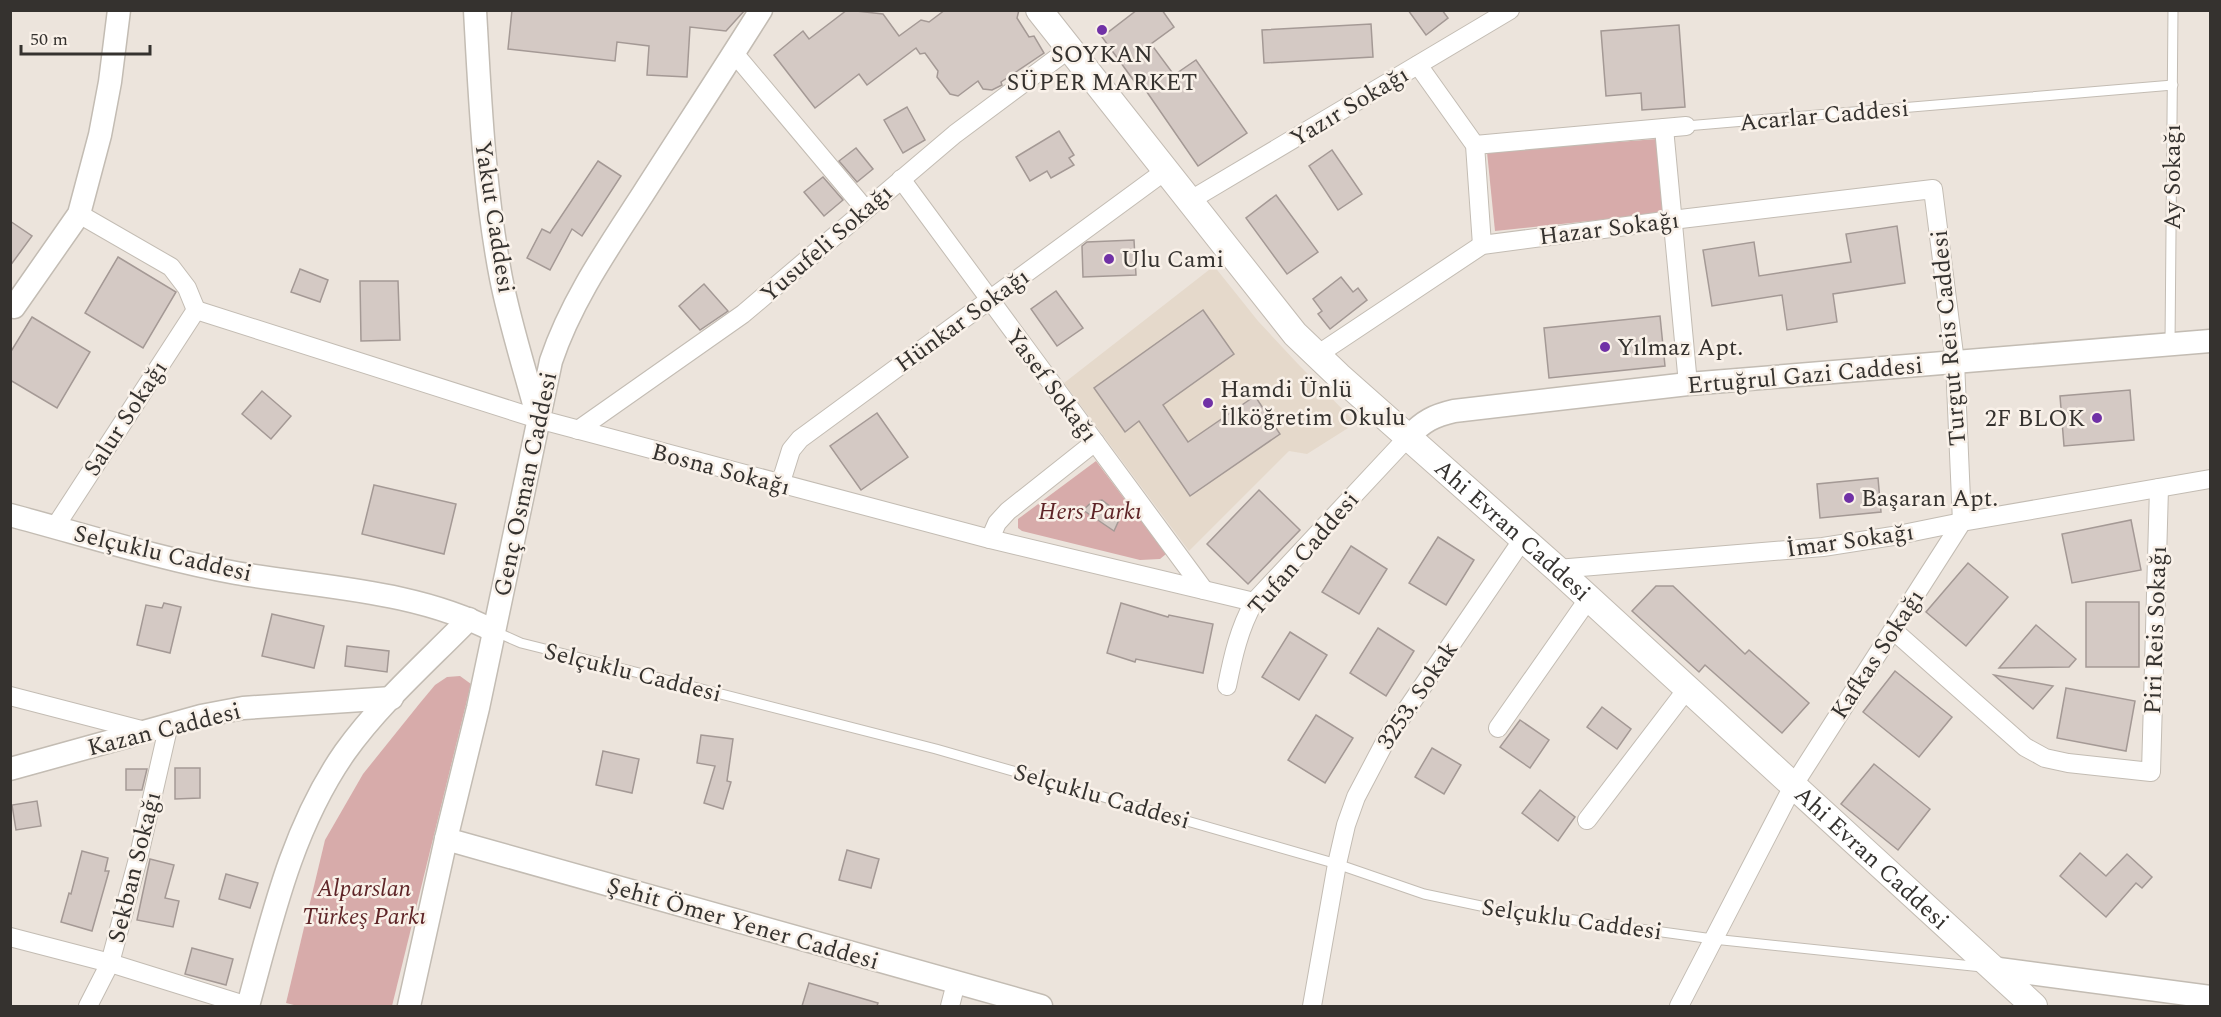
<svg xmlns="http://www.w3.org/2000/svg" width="2221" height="1017" viewBox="0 0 2221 1017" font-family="Spectral,serif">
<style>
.built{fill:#e5d9cb}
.green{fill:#d7abaa}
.building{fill:#d4c9c4;stroke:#a49995;stroke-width:1.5}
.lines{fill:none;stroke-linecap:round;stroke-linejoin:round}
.service-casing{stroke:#c3bcb3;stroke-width:11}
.minor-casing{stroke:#c3bcb3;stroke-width:20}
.tertiary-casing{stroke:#c3bcb3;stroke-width:25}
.secondary-casing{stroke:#c3bcb3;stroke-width:28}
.service{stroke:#fff;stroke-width:9}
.minor{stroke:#fff;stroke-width:18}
.tertiary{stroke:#fff;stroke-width:22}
.secondary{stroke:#fff;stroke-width:26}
.poi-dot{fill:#7031a6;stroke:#f9f1e9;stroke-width:2}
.labels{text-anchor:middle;stroke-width:5;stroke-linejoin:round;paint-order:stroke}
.poi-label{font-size:24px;fill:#35322f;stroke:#f9f1e9;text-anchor:start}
.street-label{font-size:24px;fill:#35322f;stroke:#f9f1e9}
.park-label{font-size:24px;font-style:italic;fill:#5e2427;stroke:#f9f1e9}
</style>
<rect width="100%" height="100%" fill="#ece4dc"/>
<path class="built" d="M 1214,266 L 1258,321 L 1298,364 L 1356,423 L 1307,454 L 1289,451 L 1189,551 L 1064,383 Z"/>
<g class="green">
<path d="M 1657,139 L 1664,213 L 1495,231 L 1487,152 Z"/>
<path d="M 1096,461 L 1166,554 L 1160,559 L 1140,560 L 1022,531 L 1018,528 L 1018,519 Z"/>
<path d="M 460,676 L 471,684 L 392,1006 L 298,1006 L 286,1003 L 325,840 L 363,774 L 420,703 L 435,685 L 447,677 Z"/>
</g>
<g class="building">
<path d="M 512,10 L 745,10 L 726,31 L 690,27 L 687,77 L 647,75 L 649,46 L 617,42 L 615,61 L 508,49 Z"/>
<path d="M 847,10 L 883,14 L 899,36 L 921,20 L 929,22 L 945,10 L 1019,10 L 1017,18 L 1029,37 L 1034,36 L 1044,53 L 1001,82 L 1002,85 L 992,90 L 983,89 L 978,81 L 958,96 L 950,94 L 937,77 L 938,71 L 925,53 L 920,54 L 916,48 L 867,85 L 859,74 L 815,108 L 774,55 L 803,31 L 809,39 Z"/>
<path d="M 1137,10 L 1162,10 L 1174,27 L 1151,44 L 1174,75 L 1196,60 L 1247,133 L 1198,166 L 1140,82 L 1137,85 L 1102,37 Z"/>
<path d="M 1408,10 L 1442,10 L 1448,18 L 1426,35 Z"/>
<path d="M 1371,24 L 1373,57 L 1264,63 L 1262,30 Z"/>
<path d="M 1679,25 L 1685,107 L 1642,110 L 1641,93 L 1606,96 L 1601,31 Z"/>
<path d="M 907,107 L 925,140 L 903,153 L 884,120 Z"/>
<path d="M 1059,131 L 1074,155 L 1069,158 L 1074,165 L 1051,178 L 1047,171 L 1030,181 L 1016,157 Z"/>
<path d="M 856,148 L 873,169 L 857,182 L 839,161 Z"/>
<path d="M 1332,150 L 1362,194 L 1338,210 L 1309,166 Z"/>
<path d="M 598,161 L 621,176 L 582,236 L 572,229 L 550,270 L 527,258 L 542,229 L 550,233 Z"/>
<path d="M 823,177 L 843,200 L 824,216 L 804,192 Z"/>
<path d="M 1276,195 L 1318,252 L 1287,274 L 1246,218 Z"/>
<path d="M 10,221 L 32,236 L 10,266 Z"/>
<path d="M 1897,226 L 1905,283 L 1833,294 L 1837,322 L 1787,330 L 1782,295 L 1712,306 L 1703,250 L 1754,242 L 1759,276 L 1851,262 L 1846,234 Z"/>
<path d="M 1134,240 L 1136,275 L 1083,277 L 1082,246 L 1087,242 Z"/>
<path d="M 118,257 L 176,292 L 143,348 L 85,313 Z"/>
<path d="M 300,269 L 328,280 L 320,302 L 291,292 Z"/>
<path d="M 1341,277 L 1353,292 L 1358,288 L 1367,300 L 1330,329 L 1318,314 L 1322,311 L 1313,299 Z"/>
<path d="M 360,281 L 398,281 L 400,340 L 361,341 Z"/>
<path d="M 704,284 L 728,311 L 700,330 L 679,306 Z"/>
<path d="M 1056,291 L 1083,328 L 1057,346 L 1031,309 Z"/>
<path d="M 1203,310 L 1234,354 L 1163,405 L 1188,442 L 1255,396 L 1280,434 L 1190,496 L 1139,421 L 1125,432 L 1094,388 Z"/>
<path d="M 1660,316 L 1665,366 L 1549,378 L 1544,328 Z"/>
<path d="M 32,317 L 90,352 L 57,408 L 10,380 L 10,353 Z"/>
<path d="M 2130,390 L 2134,440 L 2064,446 L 2060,396 Z"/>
<path d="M 262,391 L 291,416 L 271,439 L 242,414 Z"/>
<path d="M 877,413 L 908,457 L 861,490 L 830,446 Z"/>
<path d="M 1878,478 L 1881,512 L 1820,518 L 1817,484 Z"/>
<path d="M 374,485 L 456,504 L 444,554 L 362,534 Z"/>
<path d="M 1259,490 L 1300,530 L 1248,584 L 1207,544 Z"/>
<path d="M 1102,500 L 1116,511 L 1119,520 L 1114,531 L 1083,510 L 1092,502 Z"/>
<path d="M 2131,520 L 2141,570 L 2072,583 L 2062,534 Z"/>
<path d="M 1438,537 L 1474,560 L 1446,605 L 1409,583 Z"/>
<path d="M 1351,546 L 1387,569 L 1359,614 L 1322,592 Z"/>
<path d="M 1968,563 L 2008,597 L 1966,646 L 1926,612 Z"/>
<path d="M 1656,586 L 1673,586 L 1745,654 L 1749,650 L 1809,703 L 1782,733 L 1705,665 L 1699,672 L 1632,611 Z"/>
<rect x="2086" y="602" width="53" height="65"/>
<path d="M 164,603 L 181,607 L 170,653 L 137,645 L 146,605 L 162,608 Z"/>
<path d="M 1121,603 L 1168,617 L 1169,615 L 1213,624 L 1203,673 L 1136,659 L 1135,662 L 1107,653 Z"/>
<path d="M 272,614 L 324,626 L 314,668 L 262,656 Z"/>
<path d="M 2036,625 L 2076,659 L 2069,667 L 1999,668 Z"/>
<path d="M 1378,628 L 1414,651 L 1386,696 L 1350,673 Z"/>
<path d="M 1290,632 L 1327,655 L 1299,700 L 1262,677 Z"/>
<path d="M 347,646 L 389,651 L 387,672 L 345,666 Z"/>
<path d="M 1895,671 L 1952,717 L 1919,757 L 1863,712 Z"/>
<path d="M 1994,675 L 2053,686 L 2033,709 Z"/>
<path d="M 2066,688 L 2135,701 L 2126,751 L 2057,738 Z"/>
<path d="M 1602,707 L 1631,729 L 1617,749 L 1587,727 Z"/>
<path d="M 1316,715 L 1353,738 L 1325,783 L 1288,760 Z"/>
<path d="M 1520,720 L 1549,740 L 1530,768 L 1500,747 Z"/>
<path d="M 701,735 L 733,739 L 727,781 L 731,782 L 723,809 L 704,803 L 715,766 L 697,763 Z"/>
<path d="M 1432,748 L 1461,765 L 1444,794 L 1415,777 Z"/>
<path d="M 603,751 L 639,759 L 632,793 L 596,785 Z"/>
<path d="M 1874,764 L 1930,809 L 1898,850 L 1841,804 Z"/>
<path d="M 175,768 L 200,768 L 200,798 L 175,799 Z"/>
<path d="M 126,769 L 147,769 L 142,790 L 126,790 Z"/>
<path d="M 1540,790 L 1575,817 L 1558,841 L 1522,813 Z"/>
<path d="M 37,801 L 41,826 L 16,830 L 12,805 Z"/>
<path d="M 847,850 L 879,859 L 871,888 L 839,880 Z"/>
<path d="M 82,851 L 108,858 L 105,871 L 109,871 L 92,931 L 61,922 L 69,893 L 71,894 Z"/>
<path d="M 2080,853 L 2106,876 L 2127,854 L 2152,877 L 2142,888 L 2136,883 L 2106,917 L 2060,876 Z"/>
<path d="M 150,859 L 174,865 L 165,898 L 179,901 L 173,927 L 137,920 Z"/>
<path d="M 226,874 L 258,883 L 250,908 L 219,899 Z"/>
<path d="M 192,948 L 233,959 L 226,985 L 185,974 Z"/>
<path d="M 809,983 L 878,1003 L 877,1006 L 802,1006 Z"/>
</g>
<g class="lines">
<defs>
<g id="service">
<path d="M 1686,126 L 2173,85"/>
<path d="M 2170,344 L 2173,10"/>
<path d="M 494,631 L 521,643 L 549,650 L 936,749 L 1337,864 L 1424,894 L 1495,909 L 1713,939 L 1982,967"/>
</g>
<g id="minor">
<path d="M 734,53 L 865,209"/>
<path d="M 1418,65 L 1475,145 L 1482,245"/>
<path d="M 1664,128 L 1688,384"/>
<path d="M 1475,145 L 1686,126"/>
<path d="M 901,179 L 1204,590"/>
<path d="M 1189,201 L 1510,10"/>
<path d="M 79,214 L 171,267 L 187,288 L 196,310"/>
<path d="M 196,310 L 538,419 L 990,539 L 1254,602"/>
<path d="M 1317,355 L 1482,245 L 1672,220 L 1933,189 L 1955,362 L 1962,522 L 1793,786 L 1679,1006"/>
<path d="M 578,430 L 743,314 L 955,134 L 1069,49"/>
<path d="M 780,485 L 791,450 L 800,439 L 1165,171"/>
<path d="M 55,527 L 196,310"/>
<path d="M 990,539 L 997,523 L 1008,511 L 1095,442"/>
<path d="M 1557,569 L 1823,547 L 1893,536 L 1962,522 L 2210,479"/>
<path d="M 1893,630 L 2025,747 L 2045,758 L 2068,763 L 2151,772 L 2159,488"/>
<path d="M 1227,686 C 1233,656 1239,629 1254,602 L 1409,436"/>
<path d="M 10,696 L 145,731"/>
<path d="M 1498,728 L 1589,598"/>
<path d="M 1587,820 L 1687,689"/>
<path d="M 10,937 L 110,963 L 248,1006"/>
<path d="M 88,1006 L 110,963 L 139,855 L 169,724"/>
<path d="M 950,1006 L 956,983"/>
<path d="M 1312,1006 L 1337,864 L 1346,825 L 1356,797 L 1386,740 L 1523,539"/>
</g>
<g id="tertiary">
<path d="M 475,10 C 480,100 484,190 501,278 C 510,324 525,370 537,415"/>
<path d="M 14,307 L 79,214 L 100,135 L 110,82 L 119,10"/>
<path d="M 1409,436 C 1424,421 1433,416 1454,411 L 1688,384 L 2210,341"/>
<path d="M 10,515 C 85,535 160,559 236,573 C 323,588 415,590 494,631"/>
<path d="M 10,769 L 201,716 L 243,708 L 392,698"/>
<path d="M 446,839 L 1041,1006"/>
<path d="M 1991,968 L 2210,997"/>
<path d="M 248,1006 C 272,918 292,828 345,752 C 379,704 428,661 469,619"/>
<path d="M 409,1006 L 446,839 L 478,708 L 551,361 C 571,301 608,248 643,194 C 682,133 722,72 761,10"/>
</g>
<g id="secondary">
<path id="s1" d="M 1039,10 L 1295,334 L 1339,376 L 1557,569 L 2034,1006"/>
</g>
</defs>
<use href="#service" class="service-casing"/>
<use href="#minor" class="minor-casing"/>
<use href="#tertiary" class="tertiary-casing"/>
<use href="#secondary" class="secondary-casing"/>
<use href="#service" class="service"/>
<use href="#minor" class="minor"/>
<use href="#tertiary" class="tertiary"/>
<use href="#secondary" class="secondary"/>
</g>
<g class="poi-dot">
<circle cx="1102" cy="30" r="6"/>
<circle cx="1109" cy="259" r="6"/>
<circle cx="1605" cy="347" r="6"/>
<circle cx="1208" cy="403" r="6"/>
<circle cx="2097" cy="418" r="6"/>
<circle cx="1849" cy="498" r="6"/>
</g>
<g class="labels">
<g class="poi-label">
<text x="1102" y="62" text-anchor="middle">SOYKAN<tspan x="1102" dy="28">SÜPER MARKET</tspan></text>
<text x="1121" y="267">Ulu Cami</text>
<text x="1617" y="355">Yılmaz Apt.</text>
<text x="1220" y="397">Hamdi Ünlü<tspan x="1220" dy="28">İlköğretim Okulu</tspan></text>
<text x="2085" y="426" text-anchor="end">2F BLOK</text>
<text x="1861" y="506">Başaran Apt.</text>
</g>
<g class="street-label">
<text transform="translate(1349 106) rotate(-31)" y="8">Yazır Sokağı</text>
<text transform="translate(1824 115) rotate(-5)" y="8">Acarlar Caddesi</text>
<text transform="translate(2172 177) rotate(-90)" y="8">Ay Sokağı</text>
<text transform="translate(495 217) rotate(81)" y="8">Yakut Caddesi</text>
<text transform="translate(1609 228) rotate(-7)" y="8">Hazar Sokağı</text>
<text transform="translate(826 243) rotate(-41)" y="8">Yusufeli Sokağı</text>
<text transform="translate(962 320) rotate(-36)" y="8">Hünkar Sokağı</text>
<text transform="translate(1948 338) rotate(-95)" y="8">Turgut Reis Caddesi</text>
<text transform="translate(1805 375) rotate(-5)" y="8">Ertuğrul Gazi Caddesi</text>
<text transform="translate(1052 385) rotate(53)" y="8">Yasef Sokağı</text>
<text transform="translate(125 418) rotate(-57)" y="8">Salur Sokağı</text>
<text transform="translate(721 469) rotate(15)" y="8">Bosna Sokağı</text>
<text transform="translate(525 484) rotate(-78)" y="8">Genç Osman Caddesi</text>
<text dy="8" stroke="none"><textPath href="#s1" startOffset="706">Ahi Evran Caddesi</textPath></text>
<text transform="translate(1850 540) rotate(-8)" y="8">İmar Sokağı</text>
<text transform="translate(163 553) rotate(13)" y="8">Selçuklu Caddesi</text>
<text transform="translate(1303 553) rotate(-49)" y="8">Tufan Caddesi</text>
<text transform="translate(2155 630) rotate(-88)" y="8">Piri Reis Sokağı</text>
<text transform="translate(1877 654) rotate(-57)" y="8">Kafkas Sokağı</text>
<text transform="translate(633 672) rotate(14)" y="8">Selçuklu Caddesi</text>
<text transform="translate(1417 695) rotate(-56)" y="8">3253. Sokak</text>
<text transform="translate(164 729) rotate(-14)" y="8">Kazan Caddesi</text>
<text transform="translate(1102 796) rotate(16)" y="8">Selçuklu Caddesi</text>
<text dy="8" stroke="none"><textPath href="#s1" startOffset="1192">Ahi Evran Caddesi</textPath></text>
<text transform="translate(134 867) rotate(-76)" y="8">Sekban Sokağı</text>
<text transform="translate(1572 919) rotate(8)" y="8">Selçuklu Caddesi</text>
<text transform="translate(743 923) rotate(16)" y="8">Şehit Ömer Yener Caddesi</text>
</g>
<g class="park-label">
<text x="1090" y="519">Hers Parkı</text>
<text x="364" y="896">Alparslan<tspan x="364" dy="28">Türkeş Parkı</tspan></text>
</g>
</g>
<rect width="2221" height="1017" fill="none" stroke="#35322f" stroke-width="24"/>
<path d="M21 45v9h129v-9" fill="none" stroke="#35322f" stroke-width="3"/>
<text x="30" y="45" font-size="18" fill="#35322f" stroke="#f9f1e9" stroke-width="4.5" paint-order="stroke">50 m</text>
</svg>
